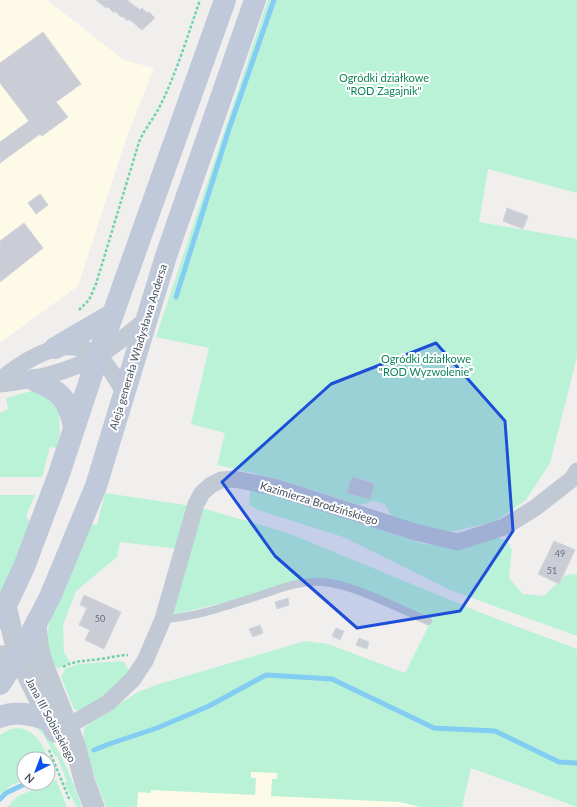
<svg xmlns="http://www.w3.org/2000/svg" width="577" height="807" viewBox="0 0 577 807" font-family="Lato,sans-serif">
<style>
.commercial{fill:#fdfae7}
.green{fill:#b9f2d7}
.lines{fill:none;stroke-linecap:round;stroke-linejoin:round}
.stream{stroke:#83cdf3;stroke-width:5}
.building{fill:#cacdd5;stroke:#d2d4db}
.path{stroke:#6fd3ae;stroke-width:2.5;stroke-dasharray:3 2;stroke-linecap:butt}
.service{stroke:#c1c9d5;stroke-width:8}
.minor{stroke:#c1c9d5;stroke-width:17}
.tertiary{stroke:#c1c9d5;stroke-width:21}
.secondary{stroke:#c0c9d9;stroke-width:22}
.marked{fill:#1d4ed8;fill-opacity:0.2;stroke:#1d4ed8;stroke-width:3;stroke-linejoin:round}
.labels{text-anchor:middle;stroke-width:4;stroke-linejoin:round;paint-order:stroke}
.number-label{font-size:9px;fill:#666e7c}
.park-label{font-size:11px;fill:#108559;stroke:#fff}
.street-label{font-size:11px;fill:#454f5e;stroke:#fff}
</style>
<rect width="100%" height="100%" fill="#f1efee"/>
<g class="commercial">
<path d="M 0,0 L 47,0 L 124,60 L 154,68 L 127,136 L 78,286 L 0,343 Z"/>
<path d="M 247,769 L 280,770 L 462,807 L 106,807 L 100,791 L 144,777 Z"/>
</g>
<g class="green">
<path d="M 268,0 L 577,0 L 577,193 L 488,169 L 479,222 L 577,239 L 577,357 L 550,463 L 526,500 L 494,522 L 454,531 L 443,531 L 395,519 L 391,515 L 385,504 L 374,501 L 360,505 L 270,477 L 217,465 L 225,433 L 191,424 L 209,348 L 156,337 Z"/>
<path d="M 35,390 L 51,398 L 59,413 L 60,433 L 56,448 L 50,447 L 42,477 L 0,477 L 0,413 L 8,409 L 6,398 Z"/>
<path d="M 257,490 L 424,544 L 455,548 L 494,536 L 507,541 L 512,550 L 509,578 L 523,594 L 544,596 L 566,575 L 577,574 L 577,636 L 450,590 L 343,537 L 261,511 L 249,505 L 250,492 Z"/>
<path d="M 105,493 L 192,506 L 178,549 L 120,542 L 117,557 L 76,591 L 63,625 L 64,652 L 70,662 L 58,669 L 56,667 L 52,667 C 48,651 46,636 50,620 L 91,524 L 97,525 Z"/>
<path d="M 0,495 L 35,495 L 26,516 L 31,523 L 0,598 Z"/>
<path d="M 202,508 L 288,533 L 489,616 L 577,649 L 577,807 L 471,768 L 462,807 L 421,807 L 399,802 L 271,796 L 272,779 L 277,779 L 277,773 L 251,772 L 251,778 L 256,778 L 255,795 L 151,790 L 150,793 L 138,792 L 137,807 L 106,807 C 101,792 78,739 85,727 L 138,692 L 159,684 L 305,641 L 328,644 L 405,673 L 432,619 L 341,582 L 324,579 L 176,614 L 170,612 Z"/>
<path d="M 123,661 L 129,670 C 120,690 97,701 79,711 L 74,709 L 61,677 L 65,669 L 78,664 Z"/>
<path d="M 37,725 C 61,745 71,778 82,807 L 77,807 L 64,783 L 67,782 L 57,756 L 55,756 L 45,737 L 36,727 Z"/>
<path d="M 20,728 C 39,733 44,747 50,764 L 48,765 L 48,759 L 24,759 L 24,780 L 12,785 L 0,794 L 0,735 L 10,729 Z"/>
<path d="M 56,780 L 67,807 L 7,807 L 18,796 Z"/>
</g>
<g class="lines">
<g class="stream">
<path d="M 176,297 L 229,129 L 274,0"/>
<path d="M 94,750 L 109,744 L 157,728 L 209,706 L 266,675 L 332,679 L 434,728 L 495,731 L 559,762 L 577,763"/>
<path d="M 48,771 L 49,771"/>
<path d="M 0,799 L 6,793 L 27,783"/>
</g>
</g>
<g class="building">
<path d="M 96,0 L 127,0 L 140,10 L 142,8 L 147,13 L 149,12 L 155,18 L 142,30 L 129,19 L 128,21 L 122,16 L 121,17 L 115,11 L 114,13 L 108,7 L 106,8 Z"/>
<path d="M 43,32 L 81,84 L 56,102 L 68,117 L 42,136 L 40,134 L 0,163 L 0,142 L 29,121 L 0,83 L 0,63 Z"/>
<path d="M 40,194 L 48,205 L 36,214 L 28,203 Z"/>
<path d="M 507,208 L 528,216 L 523,229 L 503,221 Z"/>
<path d="M 24,223 L 43,248 L 0,282 L 0,241 Z"/>
<path d="M 352,477 L 374,484 L 370,499 L 347,493 Z"/>
<path d="M 554,541 L 575,550 L 567,567 L 546,558 Z"/>
<path d="M 546,558 L 567,567 L 559,584 L 538,574 Z"/>
<path d="M 84,595 L 121,612 L 104,649 L 85,640 L 90,630 L 79,625 L 87,608 L 80,605 Z"/>
<path d="M 288,598 L 289,605 L 277,609 L 275,602 Z"/>
<path d="M 260,625 L 263,633 L 253,637 L 249,629 Z"/>
<path d="M 336,628 L 344,631 L 340,640 L 332,636 Z"/>
<path d="M 359,638 L 369,642 L 367,649 L 356,645 Z"/>
</g>
<g class="lines">
<g class="path">
<path d="M 79,310 L 89,300 L 96,284 L 139,142 C 145,128 155,117 161,104 C 177,71 188,35 200,0"/>
<path d="M 63,667 C 76,660 86,661 100,659 C 110,658 118,655 128,655"/>
<path d="M 49,750 L 70,801"/>
</g>
<path class="service" d="M 163,619 C 195,617 224,607 255,597 C 277,590 299,580 323,582 C 353,584 399,609 428,621"/>
<g class="minor">
<path d="M 0,380 C 25,360 66,332 98,356 C 109,365 117,381 125,393"/>
<path d="M 0,384 C 34,380 67,373 97,356 C 115,347 131,331 147,319"/>
<path d="M 68,726 L 108,703 L 133,679 L 145,661 L 163,619 L 196,504 L 202,493 L 211,485 L 221,480 L 234,479 L 274,487 L 415,532 L 458,542 L 504,527 L 535,508 L 572,479 L 577,471"/>
</g>
<g class="tertiary">
<path d="M 6,606 L 18,656 L 55,732"/>
<path d="M 36,622 L 38,645 L 42,662 L 75,745 L 85,783 L 94,807"/>
<path d="M 0,656 L 18,656 L 31,662"/>
</g>
<g class="secondary">
<path d="M 55,348 L 113,314"/>
<path d="M 34,380 C 61,392 67,397 74,426"/>
<path d="M 0,618 L 24,567 L 59,474 L 98,356 L 225,0"/>
<path d="M 0,684 L 24,647 L 50,597 L 96,486 L 166,256 L 255,0"/>
<path d="M 0,717 C 16,710 33,715 49,720"/>
</g>
</g>
<path class="marked" d="M 436,343 L 505,421 L 513,531 L 460,611 L 357,628 L 275,556 L 222,482 L 331,384 Z"/>
<g class="labels">
<g class="number-label">
<text x="560" y="557">49</text>
<text x="552" y="574">51</text>
<text x="100" y="622">50</text>
</g>
<g class="park-label">
<text x="384" y="82">Ogródki działkowe<tspan x="384" dy="13">"ROD Zagajnik"</tspan></text>
<text x="426" y="363">Ogródki działkowe<tspan x="426" dy="13">"ROD Wyzwolenie"</tspan></text>
</g>
<g class="street-label">
<text transform="translate(138 347) rotate(-73)" y="4">Aleja generała Władysława Andersa</text>
<text transform="translate(319 503) rotate(17)" y="4">Kazimierza Brodzińskiego</text>
<text transform="translate(51 720) rotate(62)" y="4">Jana III Sobieskiego</text>
</g>
</g>
<g transform="translate(36 771) rotate(222)"><circle r="19" fill="#ffffff" stroke="#b5b9bf"/>
<path d="M0-3L7 15L0 10L-7 15Z" fill="#0b51ef"/>
<text y="-6" font-size="11" font-weight="bold" text-anchor="middle" fill="#454f5e">N</text>
</g>
</svg>
